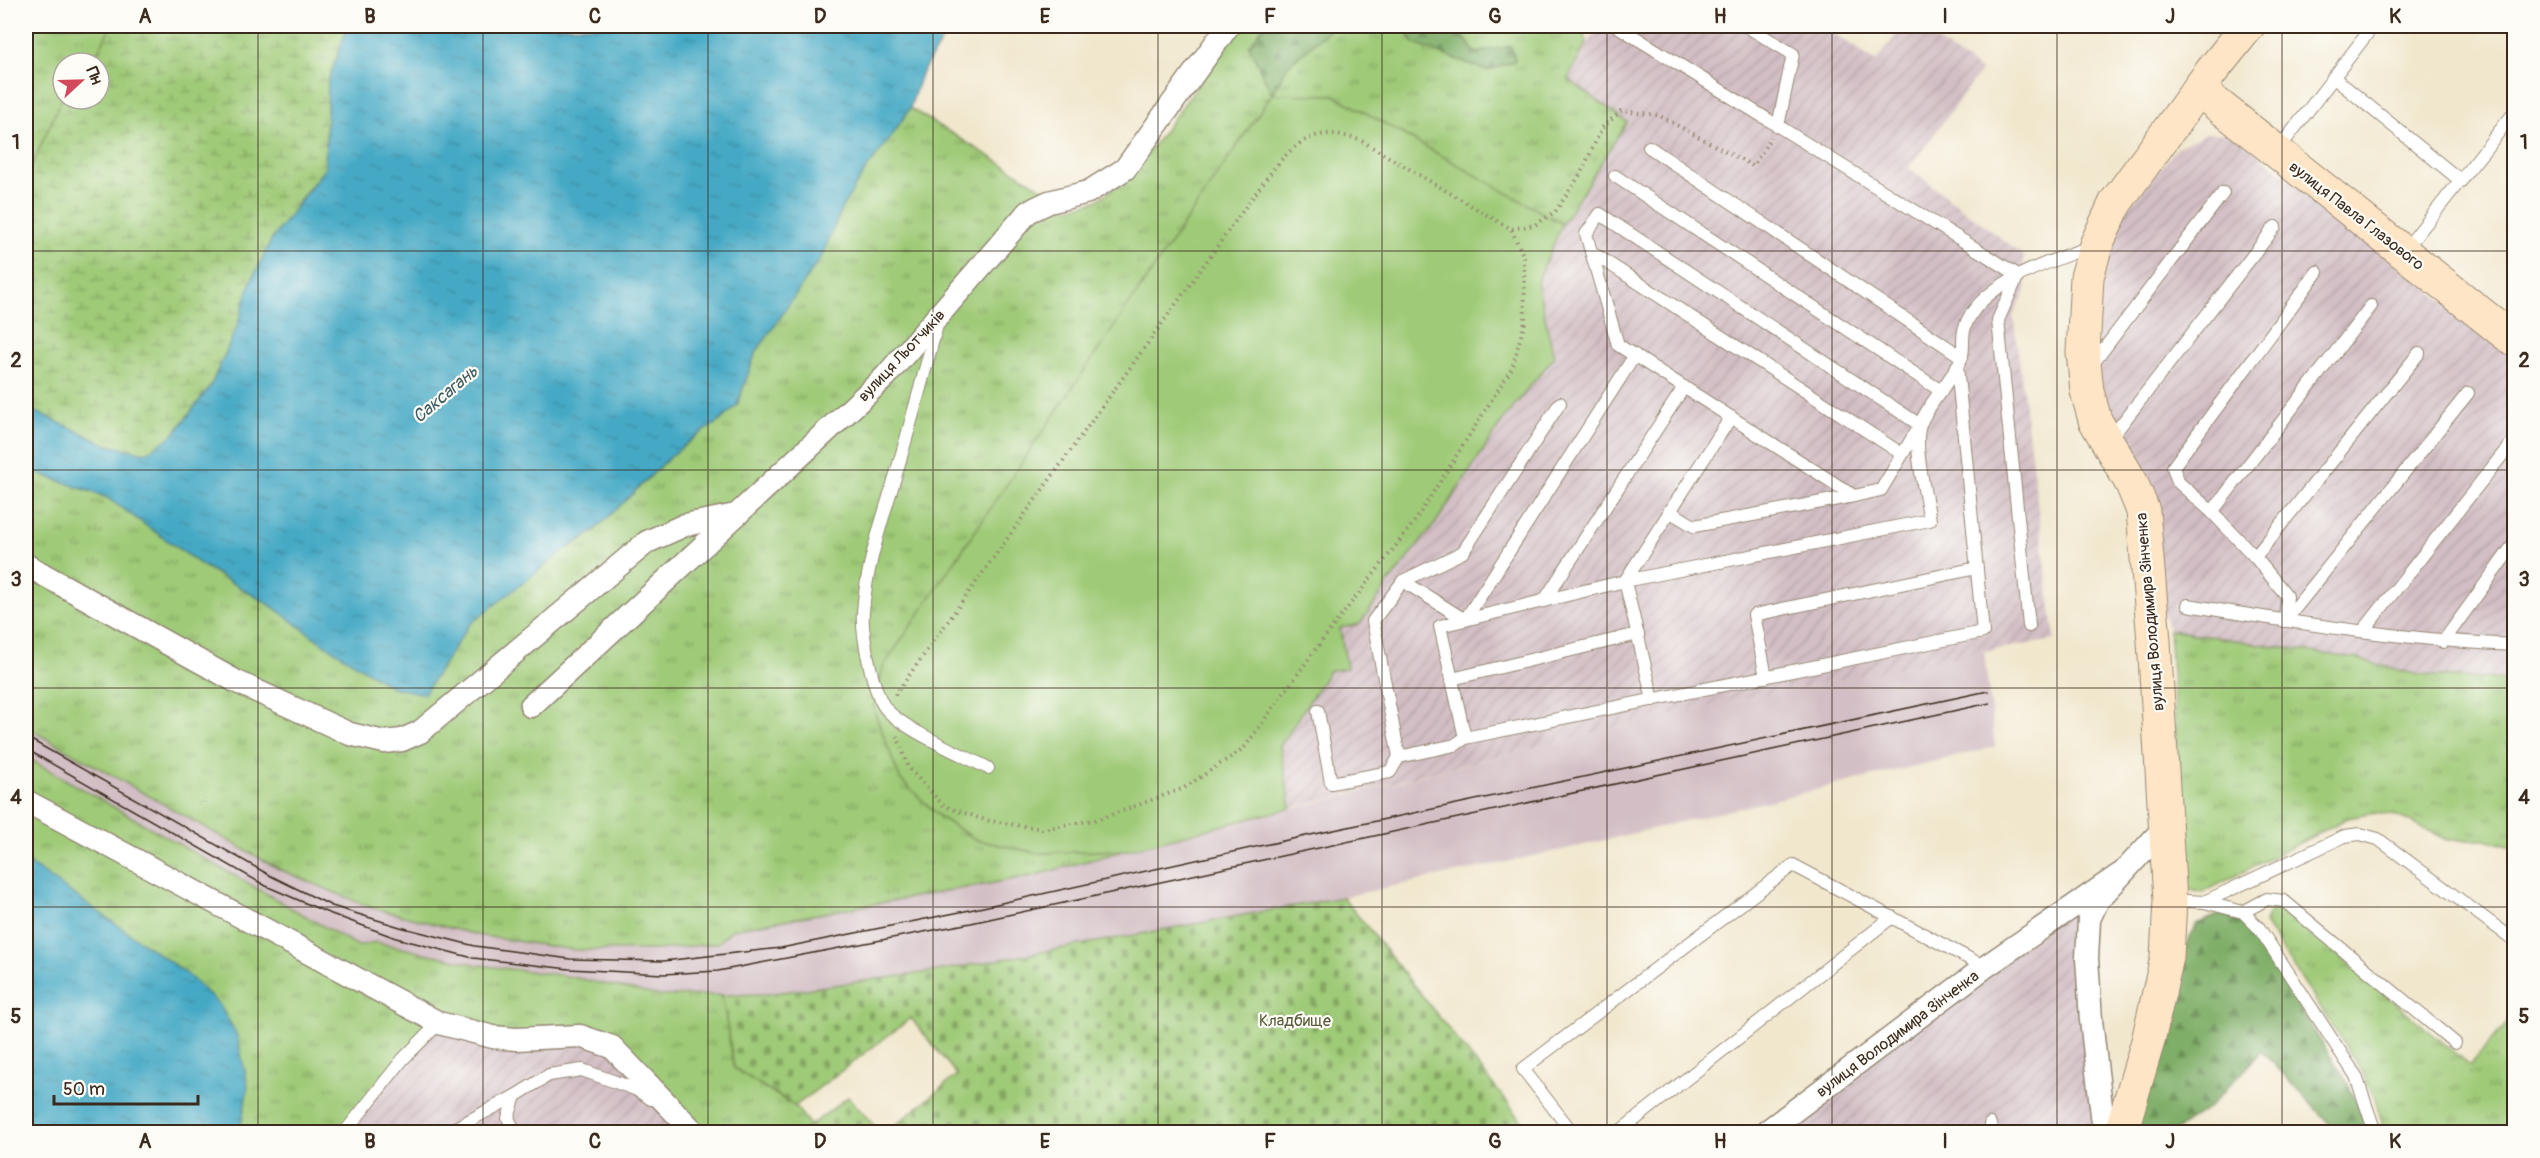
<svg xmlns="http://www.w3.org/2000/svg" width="2540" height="1158" viewBox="0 0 2540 1158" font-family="Pangolin,sans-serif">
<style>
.industrial{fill:url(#industrial-furrows)}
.railway{fill:#d2bec4}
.grass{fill:url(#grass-tufts);stroke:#6d7a4a;stroke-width:1.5}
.forest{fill:url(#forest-firs);stroke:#5d6c43;stroke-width:1.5}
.wetland{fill:url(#wetland-marsh);stroke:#6d7a4a;stroke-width:1.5}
.cemetery{fill:url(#cemetery-stones);stroke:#6d7a4a;stroke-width:1.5}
.pitch{fill:#9fca77;stroke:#6d7a4a;stroke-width:1.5}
.water{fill:url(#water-ripples);stroke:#406a72;stroke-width:1.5}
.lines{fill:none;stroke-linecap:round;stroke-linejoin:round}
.lane-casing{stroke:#968876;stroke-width:14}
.street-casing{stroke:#968876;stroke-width:25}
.secondary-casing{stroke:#968876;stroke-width:35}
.path{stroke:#968876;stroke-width:4;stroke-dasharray:1.5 4.5;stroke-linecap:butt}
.lane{stroke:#fff;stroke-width:12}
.street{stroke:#fff;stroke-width:22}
.secondary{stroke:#fee5c5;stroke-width:33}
.tram{stroke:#3b2a1e;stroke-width:1.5}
.grid{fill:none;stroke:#3b2a1e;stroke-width:1.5;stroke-opacity:0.55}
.labels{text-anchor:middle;stroke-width:4.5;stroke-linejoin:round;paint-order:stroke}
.street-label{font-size:16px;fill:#3b2a1e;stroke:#fdfcf7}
.park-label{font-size:16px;fill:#595a39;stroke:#fdfcf7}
.water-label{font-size:18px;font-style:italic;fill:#3f5d61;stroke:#fdfcf7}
.neatline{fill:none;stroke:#3b2a1e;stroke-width:2}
.grid-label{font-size:20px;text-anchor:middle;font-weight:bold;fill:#3b2a1e}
</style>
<defs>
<pattern id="industrial-furrows" width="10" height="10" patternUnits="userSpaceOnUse" patternTransform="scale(1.5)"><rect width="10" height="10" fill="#d2bec4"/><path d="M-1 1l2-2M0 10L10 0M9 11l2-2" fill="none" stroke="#b5a3a8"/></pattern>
<pattern id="grass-tufts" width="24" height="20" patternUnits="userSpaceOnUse" patternTransform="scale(1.5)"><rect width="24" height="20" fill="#9fca77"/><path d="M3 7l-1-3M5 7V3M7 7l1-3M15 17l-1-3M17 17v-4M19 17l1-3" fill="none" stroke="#83a461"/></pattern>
<pattern id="forest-firs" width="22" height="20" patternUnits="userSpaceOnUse" patternTransform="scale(1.5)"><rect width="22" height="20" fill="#7fae68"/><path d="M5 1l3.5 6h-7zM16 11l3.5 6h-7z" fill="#698e55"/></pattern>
<pattern id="wetland-marsh" width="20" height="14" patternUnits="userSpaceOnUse" patternTransform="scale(1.5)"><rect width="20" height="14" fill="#9fca77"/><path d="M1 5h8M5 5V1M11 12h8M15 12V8" fill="none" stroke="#83a461"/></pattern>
<pattern id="cemetery-stones" width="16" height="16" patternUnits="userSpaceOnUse" patternTransform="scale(1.5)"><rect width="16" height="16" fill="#9fca77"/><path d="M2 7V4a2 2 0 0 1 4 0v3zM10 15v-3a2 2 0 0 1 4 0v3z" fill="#83a461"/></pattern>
<pattern id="water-ripples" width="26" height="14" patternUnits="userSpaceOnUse" patternTransform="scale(1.5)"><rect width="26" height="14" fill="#45a9c5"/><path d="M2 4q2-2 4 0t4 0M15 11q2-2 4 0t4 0" fill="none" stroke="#3b8a9f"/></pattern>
</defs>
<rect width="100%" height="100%" fill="#fdfcf7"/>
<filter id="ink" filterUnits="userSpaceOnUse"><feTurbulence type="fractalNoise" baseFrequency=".0167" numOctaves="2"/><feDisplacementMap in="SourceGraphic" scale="12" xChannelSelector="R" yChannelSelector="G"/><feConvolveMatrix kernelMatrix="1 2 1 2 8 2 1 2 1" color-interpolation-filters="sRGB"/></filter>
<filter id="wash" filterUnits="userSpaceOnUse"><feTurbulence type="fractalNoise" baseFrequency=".008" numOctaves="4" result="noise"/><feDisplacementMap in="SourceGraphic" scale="24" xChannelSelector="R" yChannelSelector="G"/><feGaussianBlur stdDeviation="1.35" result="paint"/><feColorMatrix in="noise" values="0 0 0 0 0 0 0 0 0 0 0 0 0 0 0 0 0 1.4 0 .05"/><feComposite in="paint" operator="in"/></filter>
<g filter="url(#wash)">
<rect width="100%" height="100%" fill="#f1e7cd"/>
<g class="industrial">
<path d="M 1597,26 L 1823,26 L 1876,62 L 1903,26 L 1916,26 L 1981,71 L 1909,168 L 2023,255 L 2026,291 L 2013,314 L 2055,640 L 1984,651 L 1674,713 L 1291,808 L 1280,746 L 1329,671 L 1340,628 L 1360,624 L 1390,581 L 1437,521 L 1505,417 L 1554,357 L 1537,282 L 1562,224 L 1626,122 L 1568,79 Z"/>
<path d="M 2207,133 L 2233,134 L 2514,357 L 2514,680 L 2418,675 L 2358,659 L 2169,630 L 2100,397 L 2096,319 L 2108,250 L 2127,209 L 2178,147 Z"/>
<path d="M 2119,875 L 2090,919 L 2104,1132 L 1772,1132 Z"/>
<path d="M 439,1023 L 612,1047 L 694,1132 L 345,1132 Z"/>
</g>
<path class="railway" d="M 1984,651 L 1995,747 L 1580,846 L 1343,897 L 937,971 L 768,994 L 660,996 L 567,976 L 479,965 L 375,942 L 358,946 L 26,757 L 26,727 L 279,869 L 369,907 L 477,935 L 574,950 L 659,950 L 718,943 L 733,929 L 1033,876 L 1127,850 L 1674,713 Z"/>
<g class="grass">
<path d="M 26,26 L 111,26 L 98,52 L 89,63 L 63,63 L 63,96 L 26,179 Z"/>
<path d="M 1241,26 L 1264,26 L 1249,46 L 1288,65 L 1334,26 L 1404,26 L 1414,44 L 1475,53 L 1456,26 L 1579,26 L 1587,42 L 1568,79 L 1627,122 L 1562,224 L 1334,95 L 941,818 L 977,840 L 1037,853 L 1127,850 L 1033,876 L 733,929 L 718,943 L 659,950 L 574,950 L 477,935 L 369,907 L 279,869 L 26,727 L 26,469 L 106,497 L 202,565 L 270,605 L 325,645 L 449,653 L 469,625 L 566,549 L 592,533 L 670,457 L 737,405 L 755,354 L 822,256 L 842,207 L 865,171 L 891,137 L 910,108 L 1050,193 L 1069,208 L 1096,201 L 1132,175 Z"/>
<path d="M 2169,630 L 2358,659 L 2418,675 L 2514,680 L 2514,848 L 2489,840 L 2447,840 L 2398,816 L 2375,813 L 2348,818 L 2202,893 L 2187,889 Z"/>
<path d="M 26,757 L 358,946 L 375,942 L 479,965 L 567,976 L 660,996 L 722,995 L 734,1068 L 795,1106 L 810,1125 L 802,1132 L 694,1132 L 612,1047 L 439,1023 L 345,1132 L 236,1132 L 241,1127 L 187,974 L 26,861 Z"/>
<path d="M 2281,908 L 2470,1065 L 2510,1020 L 2514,1024 L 2514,1132 L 2385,1132 L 2375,1099 L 2363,1073 L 2265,923 L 2269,912 Z"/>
</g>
<g class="forest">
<path d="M 1264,26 L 1334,26 L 1288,65 L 1272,94 L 1249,46 Z"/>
<path d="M 1404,26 L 1456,26 L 1475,53 L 1511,46 L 1515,61 L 1488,71 L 1414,44 Z"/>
<path d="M 2221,914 L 2242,922 L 2252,934 L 2347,1082 L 2359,1108 L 2366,1132 L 2337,1132 L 2262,1051 L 2208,1108 L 2173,1132 L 2132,1132 L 2179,964 L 2196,924 Z"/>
</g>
<path class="wetland" d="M 111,26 L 348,26 L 328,81 L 325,168 L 298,202 L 251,281 L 237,327 L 211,385 L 174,435 L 146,453 L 107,445 L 26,407 L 26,179 L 63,96 L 63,99 L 99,99 L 99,63 L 89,63 L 98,52 Z"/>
<g class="cemetery">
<path d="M 1343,897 L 1531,1132 L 887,1132 L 957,1075 L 911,1018 L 795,1106 L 734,1068 L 722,995 L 768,994 L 937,971 Z"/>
<path d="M 848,1097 L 880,1132 L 802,1132 Z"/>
</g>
<path class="pitch" d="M 1272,94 L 1334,95 L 1562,224 L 1537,282 L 1554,357 L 1505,417 L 1437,521 L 1390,581 L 1360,624 L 1340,628 L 1347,668 L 1329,671 L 1280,746 L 1291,808 L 1127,850 L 1037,853 L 977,840 L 941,818 L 900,779 L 873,708 L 883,667 Z"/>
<g class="water">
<path d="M 348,26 L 951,26 L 921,74 L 910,108 L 891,137 L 865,171 L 842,207 L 822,256 L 755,354 L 737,405 L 720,421 L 692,439 L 670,457 L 592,533 L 566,549 L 469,625 L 424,694 L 392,687 L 325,645 L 270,605 L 202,565 L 106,497 L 26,469 L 26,407 L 107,445 L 146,453 L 174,434 L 211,385 L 237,327 L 251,281 L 272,239 L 325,168 L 328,81 Z"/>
<path d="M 26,861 L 187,974 L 219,1004 L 237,1035 L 248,1086 L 241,1127 L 236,1132 L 26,1132 Z"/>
</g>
</g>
<g filter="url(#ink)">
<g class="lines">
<defs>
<g id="lane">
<path d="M 1617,26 L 2018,275 L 1998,320 L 2029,626"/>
<path d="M 1746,26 L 1793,54 L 1778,126"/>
<path d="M 2333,77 L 2461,181"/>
<path d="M 1649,147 L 1962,357"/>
<path d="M 2277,151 L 2373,26"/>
<path d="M 1615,176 L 1941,391"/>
<path d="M 1600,214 L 1920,425 L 1881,490 L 1854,496 L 1618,345 L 1586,234 Z"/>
<path d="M 2404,251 L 2514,113"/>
<path d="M 1591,252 L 1902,454"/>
<path d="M 938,322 C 923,376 909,431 893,484 C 880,527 866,568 863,612 C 861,633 873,693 886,709 C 906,731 961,754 988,768"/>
<path d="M 1957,366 L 1983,632 L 1465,738 L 1440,626 L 1625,581 L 1930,520 C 1926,496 1913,447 1920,425 C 1928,403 1952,380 1961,359 C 1965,349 1961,337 1965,327 C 1979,283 2054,260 2092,246"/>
<path d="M 2091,366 L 2223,193"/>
<path d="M 2110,439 L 2275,227"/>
<path d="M 1669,511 L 1694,526 L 1854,496"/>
<path d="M 2212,512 L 2371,306"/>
<path d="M 2255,557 L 2419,353"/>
<path d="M 1403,581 L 1463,552 L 1560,403"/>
<path d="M 1544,601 L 1684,387"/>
<path d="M 2188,605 C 2296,623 2405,640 2514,645"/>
<path d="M 2285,621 L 2287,596 L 2255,557 L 2212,512 L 2178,482 L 2173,467 L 2317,272"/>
<path d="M 2285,621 L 2468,393"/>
<path d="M 2363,631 L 2514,440"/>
<path d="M 2443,642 L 2514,544"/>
<path d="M 1766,677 L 1754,615 L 1977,568"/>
<path d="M 1452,679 L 1638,634"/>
<path d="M 1653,700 L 1625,581 L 1731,417"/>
<path d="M 1318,711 L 1331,783 L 1390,772 L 1399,757 L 1455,745 L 1465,738"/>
<path d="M 1399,757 L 1373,621 L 1403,581 L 1465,620 L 1635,355"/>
<path d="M 2171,900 L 2204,902 L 2345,836 L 2360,834 L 2378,839 L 2514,940"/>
<path d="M 2204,902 L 2243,912 L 2259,928 L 2356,1076 L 2375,1132"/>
<path d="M 2243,912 L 2267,899 L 2284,901 L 2455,1043"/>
<path d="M 1990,1124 L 1991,1132"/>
<path d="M 345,1132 L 403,1059 L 439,1023"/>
<path d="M 448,1132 L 515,1096"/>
<path d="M 515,1132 L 508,1118 L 515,1096 L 549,1075 L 582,1070 L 635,1089 L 651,1099"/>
<path d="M 1572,1132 L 1523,1069 L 1793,865 L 1985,967"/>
<path d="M 1619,1132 L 1892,917"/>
</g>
<g id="street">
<path d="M 26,565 L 237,682 L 350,734 L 384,742 L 402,740 L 420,732 L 647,542 L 685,525 L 736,515"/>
<path d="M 531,706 L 885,377 L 1028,212 L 1049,202 L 1088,192 L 1125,169 L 1228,26"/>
<path d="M 26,801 L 439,1023 L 493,1037 L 516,1039 L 580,1036 L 612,1047 L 694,1132"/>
<path d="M 1766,1132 L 1985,967 L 2119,875"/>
<path d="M 2104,1132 L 2091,1020 L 2087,958 L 2089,919 L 2098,900 L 2164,828"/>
</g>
<g id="secondary">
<path d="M 2199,90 L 2514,340"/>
<path d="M 2121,1132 L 2148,1041 L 2167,957 L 2170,900 L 2154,641 L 2143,511 L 2132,484 L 2095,420 L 2087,391 L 2083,352 L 2087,277 L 2096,245 L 2116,202 L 2211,72 L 2248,26"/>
</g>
</defs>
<use href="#lane" class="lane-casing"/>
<use href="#street" class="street-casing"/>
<use href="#secondary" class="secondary-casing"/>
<g class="path">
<path d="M 895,695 L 1252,198 C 1273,171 1294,132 1333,134 C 1342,134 1351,138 1360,140 L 1511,229 L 1535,225 L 1555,212 L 1580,175 L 1602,128 L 1621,111 L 1658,115 L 1753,166 L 1771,137"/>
<path d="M 897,736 L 909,768 L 944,806 L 985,820 L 1042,829 L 1100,819 L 1184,788 L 1244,748 L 1321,642 L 1415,521 L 1512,368 L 1525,322 L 1524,257 L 1511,229"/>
</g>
<use href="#lane" class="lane"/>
<use href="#street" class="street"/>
<use href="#secondary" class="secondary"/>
<g class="tram">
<path d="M 26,737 L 271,876 L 332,906 L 400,927 L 475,946 L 570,959 L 663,961 L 781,948 L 965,911 L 1301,837 L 1988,691"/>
<path d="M 26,749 L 266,886 L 326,912 L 396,938 L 473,958 L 569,969 L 663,974 L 718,971 L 971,923 L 1990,703"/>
</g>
</g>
</g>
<path class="grid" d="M 258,26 L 258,1132M 483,26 L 483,1132M 708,26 L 708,1132M 933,26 L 933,1132M 1158,26 L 1158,1132M 1382,26 L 1382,1132M 1607,26 L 1607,1132M 1832,26 L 1832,1132M 2057,26 L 2057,1132M 2282,26 L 2282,1132M 26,251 L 2514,251M 26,470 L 2514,470M 26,688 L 2514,688M 26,907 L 2514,907"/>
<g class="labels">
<g class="street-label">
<text transform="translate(2357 215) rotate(38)" y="6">вулиця Павла Глазового</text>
<text transform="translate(901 355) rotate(-47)" y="6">вулиця Льотчиків</text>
<text transform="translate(2149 612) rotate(-95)" y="6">вулиця Володимира Зінченка</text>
<text transform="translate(1897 1033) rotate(-37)" y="6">вулиця Володимира Зінченка</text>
</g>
<g class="park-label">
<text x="1295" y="1026">Кладбище</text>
</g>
<g class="water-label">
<text transform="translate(445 394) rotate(-40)" y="6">Саксагань</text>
</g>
</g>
<rect width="2540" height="1158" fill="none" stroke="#fdfcf7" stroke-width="66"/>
<g transform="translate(81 81) rotate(68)"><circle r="28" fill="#fdfcf7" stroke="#afa8a0" stroke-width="1.5"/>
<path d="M0-4.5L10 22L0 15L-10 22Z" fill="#d1495b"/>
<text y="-9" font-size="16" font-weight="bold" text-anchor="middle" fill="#3b2a1e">Пн</text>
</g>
<path d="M54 1095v9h144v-9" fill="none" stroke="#3b2a1e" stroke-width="3"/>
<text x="63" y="1095" font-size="18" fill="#3b2a1e" stroke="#fdfcf7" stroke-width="4.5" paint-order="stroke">50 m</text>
<rect x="33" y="33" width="2474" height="1092" class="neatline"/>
<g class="grid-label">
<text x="145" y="23">A</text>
<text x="370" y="23">B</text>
<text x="595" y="23">C</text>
<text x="820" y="23">D</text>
<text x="1045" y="23">E</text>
<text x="1270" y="23">F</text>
<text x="1495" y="23">G</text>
<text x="1720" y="23">H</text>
<text x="1945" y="23">I</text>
<text x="2170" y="23">J</text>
<text x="2395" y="23">K</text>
<text x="16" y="149">1</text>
<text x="2524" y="149">1</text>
<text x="16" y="367">2</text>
<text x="2524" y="367">2</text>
<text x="16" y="586">3</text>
<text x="2524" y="586">3</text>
<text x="16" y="804">4</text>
<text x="2524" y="804">4</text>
<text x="16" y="1023">5</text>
<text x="2524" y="1023">5</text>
<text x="145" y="1148">A</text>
<text x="370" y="1148">B</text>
<text x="595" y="1148">C</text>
<text x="820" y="1148">D</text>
<text x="1045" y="1148">E</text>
<text x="1270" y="1148">F</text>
<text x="1495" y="1148">G</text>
<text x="1720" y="1148">H</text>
<text x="1945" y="1148">I</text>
<text x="2170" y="1148">J</text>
<text x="2395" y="1148">K</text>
</g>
</svg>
